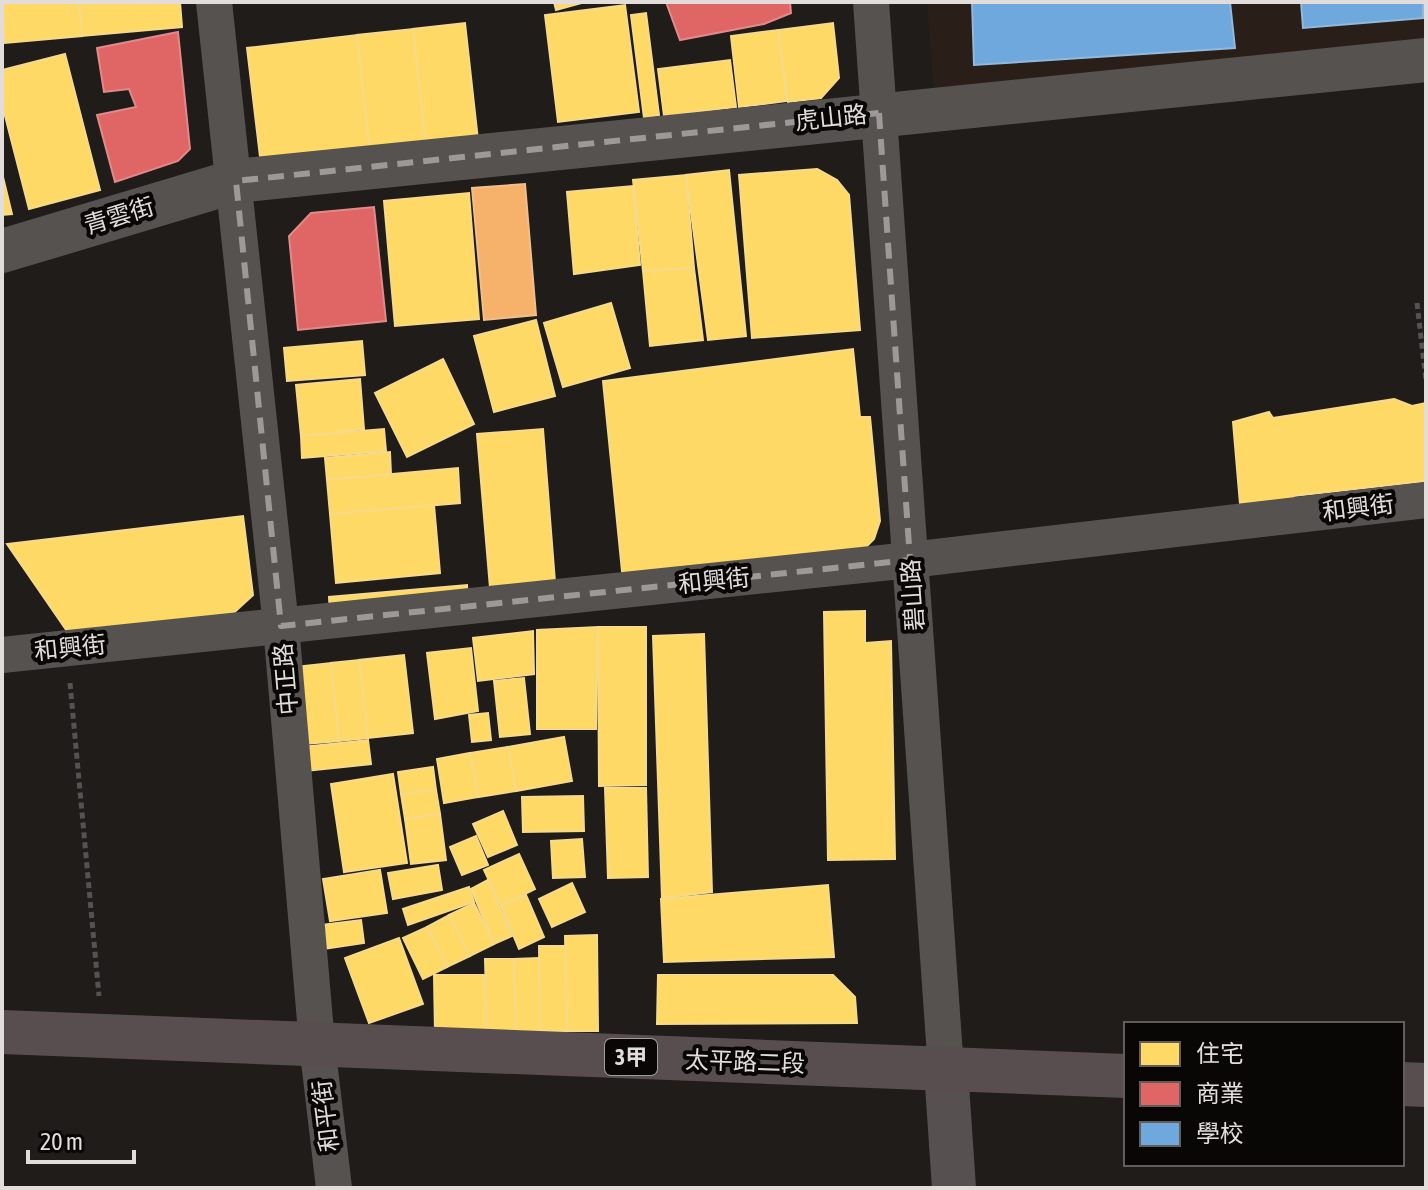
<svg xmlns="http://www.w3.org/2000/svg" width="1428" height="1190" viewBox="0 0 1428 1190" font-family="'Asap Condensed','Noto Sans TC',sans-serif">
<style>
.built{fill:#2a1f18}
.homes{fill:#ffd966;stroke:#f6da89;stroke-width:2}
.shops{fill:#e06666;stroke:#e18a89;stroke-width:2}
.schools{fill:#6fa8dc;stroke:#92b8db;stroke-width:2}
.health{fill:#f6b26b;stroke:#f0bf8c;stroke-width:2}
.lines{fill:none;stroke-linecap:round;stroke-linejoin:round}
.path{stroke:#555352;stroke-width:5;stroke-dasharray:6 4;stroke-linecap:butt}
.minor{stroke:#555250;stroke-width:36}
.tertiary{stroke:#555250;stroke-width:44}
.secondary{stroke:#565050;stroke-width:44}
.primary{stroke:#594e4f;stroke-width:44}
.marked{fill:none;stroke:#9e9997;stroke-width:6;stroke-dasharray:16 10;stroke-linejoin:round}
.labels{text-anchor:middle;stroke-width:8;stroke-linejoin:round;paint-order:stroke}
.shield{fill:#090705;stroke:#a19d9a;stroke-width:2}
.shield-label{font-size:22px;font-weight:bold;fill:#e2ddda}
.street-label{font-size:24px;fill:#e2ddda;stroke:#090705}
</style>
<rect width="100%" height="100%" fill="#1f1c1a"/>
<path class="built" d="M 927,2 L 1426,2 L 1426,67 L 935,105 Z"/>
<g class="homes">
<path d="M 2,2 L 79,2 L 82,36 L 5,43 Z"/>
<path d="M 79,2 L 180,2 L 182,27 L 82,36 Z"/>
<path d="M 554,2 L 585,2 L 556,10 Z"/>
<path d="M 625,5 L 639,112 L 558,122 L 545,15 Z"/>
<path d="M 646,13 L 659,115 L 644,118 L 631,15 Z"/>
<path d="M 465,23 L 478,140 L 426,146 L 413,29 Z"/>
<path d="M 833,23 L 839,78 L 821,98 L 788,102 L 778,30 Z"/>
<path d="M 413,29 L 426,146 L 370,152 L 357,35 Z"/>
<path d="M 778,30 L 787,101 L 739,107 L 731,36 Z"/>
<path d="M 357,35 L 370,152 L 261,165 L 247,48 Z"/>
<path d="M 65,54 L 100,190 L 29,209 L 2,104 L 2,70 Z"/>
<path d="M 730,60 L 736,107 L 664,116 L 658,69 Z"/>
<path d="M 817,169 L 837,180 L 849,195 L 860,330 L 752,338 L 739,175 Z"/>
<path d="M 729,170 L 746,336 L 708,340 L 686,175 Z"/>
<path d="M 2,173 L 12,214 L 2,215 Z"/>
<path d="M 686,175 L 694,268 L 643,271 L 633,180 Z"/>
<path d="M 633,186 L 640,265 L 574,274 L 567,192 Z"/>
<path d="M 469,193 L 479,319 L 395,326 L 384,201 Z"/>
<path d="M 694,268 L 703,340 L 650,346 L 643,271 Z"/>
<path d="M 611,303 L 630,368 L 563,387 L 544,323 Z"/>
<path d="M 536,320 L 555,396 L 494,412 L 474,336 Z"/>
<path d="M 362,341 L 365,375 L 287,381 L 284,348 Z"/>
<path d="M 853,349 L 860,417 L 870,417 L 880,521 L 874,539 L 865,548 L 623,581 L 603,381 Z"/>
<path d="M 443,359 L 474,424 L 407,457 L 375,393 Z"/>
<path d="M 360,379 L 364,429 L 301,436 L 296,385 Z"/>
<path d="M 1394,399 L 1412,406 L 1426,403 L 1426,481 L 1293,496 L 1293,501 L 1240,504 L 1233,422 L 1269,412 L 1273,418 Z"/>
<path d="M 384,429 L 386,451 L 302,458 L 301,436 Z"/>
<path d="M 543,429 L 555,582 L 490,588 L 477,434 Z"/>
<path d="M 390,452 L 391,474 L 327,480 L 325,458 Z"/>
<path d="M 458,468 L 460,503 L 330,514 L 327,480 Z"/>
<path d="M 434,505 L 440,573 L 336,583 L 330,514 Z"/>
<path d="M 243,516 L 253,595 L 228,618 L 71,637 L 7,544 Z"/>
<path d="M 467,585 L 468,604 L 330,615 L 329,597 Z"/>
<path d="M 865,611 L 865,643 L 891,641 L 895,859 L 828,860 L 824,612 Z"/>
<path d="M 598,627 L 596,729 L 537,729 L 537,630 Z"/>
<path d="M 598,627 L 646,627 L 646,785 L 599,786 Z"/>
<path d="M 533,631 L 534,674 L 478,681 L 473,638 Z"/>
<path d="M 704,634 L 712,892 L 662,898 L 653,636 Z"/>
<path d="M 471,648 L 478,711 L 435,719 L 427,653 Z"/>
<path d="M 404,655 L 413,733 L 368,738 L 359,660 Z"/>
<path d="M 359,660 L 368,738 L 339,741 L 331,663 Z"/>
<path d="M 331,663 L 339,741 L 305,744 L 296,667 Z"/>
<path d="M 524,678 L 530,734 L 500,737 L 494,681 Z"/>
<path d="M 488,713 L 491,740 L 472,742 L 469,715 Z"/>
<path d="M 564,737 L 572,781 L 516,791 L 508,747 Z"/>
<path d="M 368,740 L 371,764 L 306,771 L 303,747 Z"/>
<path d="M 508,747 L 516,791 L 478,797 L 470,753 Z"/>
<path d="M 470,753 L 478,797 L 444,803 L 437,759 Z"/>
<path d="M 433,767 L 436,790 L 401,794 L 398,772 Z"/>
<path d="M 393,774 L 407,863 L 344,872 L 331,784 Z"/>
<path d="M 605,788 L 646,788 L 648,877 L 608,878 Z"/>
<path d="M 436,790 L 440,814 L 405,819 L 401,794 Z"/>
<path d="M 583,796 L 584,831 L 523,832 L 522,797 Z"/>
<path d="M 503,811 L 517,845 L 488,857 L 473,824 Z"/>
<path d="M 440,814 L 446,860 L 411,864 L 405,819 Z"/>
<path d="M 476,836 L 488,865 L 462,875 L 450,847 Z"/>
<path d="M 582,839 L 585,877 L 553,878 L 551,841 Z"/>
<path d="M 519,854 L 535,889 L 501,906 L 484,870 Z"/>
<path d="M 438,865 L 442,890 L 393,899 L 388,873 Z"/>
<path d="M 380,870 L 387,913 L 330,921 L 323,879 Z"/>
<path d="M 488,880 L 512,936 L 494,944 L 471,889 Z"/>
<path d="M 572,883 L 585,912 L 552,927 L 539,899 Z"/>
<path d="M 828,885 L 834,957 L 664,962 L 661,899 Z"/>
<path d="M 469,887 L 474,902 L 408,925 L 403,909 Z"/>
<path d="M 526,895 L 544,937 L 519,949 L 501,906 Z"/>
<path d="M 474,903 L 494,944 L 470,956 L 449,915 Z"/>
<path d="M 449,915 L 470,956 L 447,967 L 427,927 Z"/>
<path d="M 361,920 L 364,943 L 316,950 L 312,926 Z"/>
<path d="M 427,927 L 447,967 L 423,979 L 403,938 Z"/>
<path d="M 597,935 L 598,1031 L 567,1031 L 565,936 Z"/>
<path d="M 399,938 L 423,1004 L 369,1023 L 345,958 Z"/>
<path d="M 539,946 L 565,946 L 567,1031 L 540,1031 Z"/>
<path d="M 539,958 L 540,1031 L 516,1032 L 514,959 Z"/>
<path d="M 485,959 L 514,959 L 516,1032 L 487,1033 Z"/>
<path d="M 434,975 L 484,975 L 487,1033 L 435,1033 Z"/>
<path d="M 658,975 L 833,975 L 855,997 L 857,1023 L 657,1024 Z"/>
</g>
<g class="shops">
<path d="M 666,2 L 790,2 L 791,13 L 764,24 L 680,40 Z"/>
<path d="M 178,32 L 190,149 L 178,161 L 115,182 L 97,115 L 136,107 L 129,89 L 104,92 L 97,48 Z"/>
<path d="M 374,207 L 386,321 L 298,330 L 289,236 L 311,213 Z"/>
</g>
<g class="schools">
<path d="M 972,2 L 1230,2 L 1235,48 L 974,65 Z"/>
<path d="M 1301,2 L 1423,2 L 1423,18 L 1303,28 Z"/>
</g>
<path class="health" d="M 525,184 L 536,315 L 484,320 L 472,188 Z"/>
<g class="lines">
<g class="path">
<path d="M 1417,303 L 1426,381"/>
<path d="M 70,683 L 99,996"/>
</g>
<g class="minor">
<path d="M 214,2 L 281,626 L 317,1044 L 334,1188"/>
<path d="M 871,2 L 946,1070"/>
<path d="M 2,655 L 910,560 L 1426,500"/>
</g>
<path class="tertiary" d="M 2,251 L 236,181 L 1426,60"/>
<path class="secondary" d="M 946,1070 L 954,1188"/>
<g class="primary">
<path d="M 2,1032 L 1126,1076"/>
<path d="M 1402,1084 L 1426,1085"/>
</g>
</g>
<path class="marked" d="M 879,113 L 910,560 L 281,626 L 236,181 Z"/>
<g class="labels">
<rect class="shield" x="605" y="1039" width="52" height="36" rx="6"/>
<g class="shield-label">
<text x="631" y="1065">3甲</text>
</g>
<g class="street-label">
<text transform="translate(831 118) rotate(-6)" y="8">虎山路</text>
<text transform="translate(119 216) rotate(-17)" y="8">青雲街</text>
<text transform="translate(1358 508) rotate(-7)" y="8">和興街</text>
<text transform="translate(714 581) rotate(-6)" y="8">和興街</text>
<text transform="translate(913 595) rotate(-94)" y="8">碧山路</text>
<text transform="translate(70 648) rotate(-6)" y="8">和興街</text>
<text transform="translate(286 679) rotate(-95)" y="8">中正路</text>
<text transform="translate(745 1062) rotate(2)" y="8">太平路二段</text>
<text transform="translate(326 1116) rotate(-97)" y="8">和平街</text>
</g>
</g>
<rect width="1428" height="1190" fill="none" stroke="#e2ddda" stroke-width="8"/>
<rect x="1124" y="1022" width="280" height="144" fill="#090705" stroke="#605d5a" stroke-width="2"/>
<rect x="1140" y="1042" width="40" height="24" fill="#ffd966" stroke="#605d5a" stroke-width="2"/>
<text x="1196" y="1062" font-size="24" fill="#e2ddda">住宅</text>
<rect x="1140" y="1082" width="40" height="24" fill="#e06666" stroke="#605d5a" stroke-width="2"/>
<text x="1196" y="1102" font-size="24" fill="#e2ddda">商業</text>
<rect x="1140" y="1122" width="40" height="24" fill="#6fa8dc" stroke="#605d5a" stroke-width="2"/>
<text x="1196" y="1142" font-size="24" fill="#e2ddda">學校</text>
<path d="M28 1150v12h106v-12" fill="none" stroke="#e2ddda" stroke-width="4"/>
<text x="40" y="1150" font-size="24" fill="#e2ddda" stroke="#090705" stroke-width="6" paint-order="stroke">20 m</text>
</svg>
